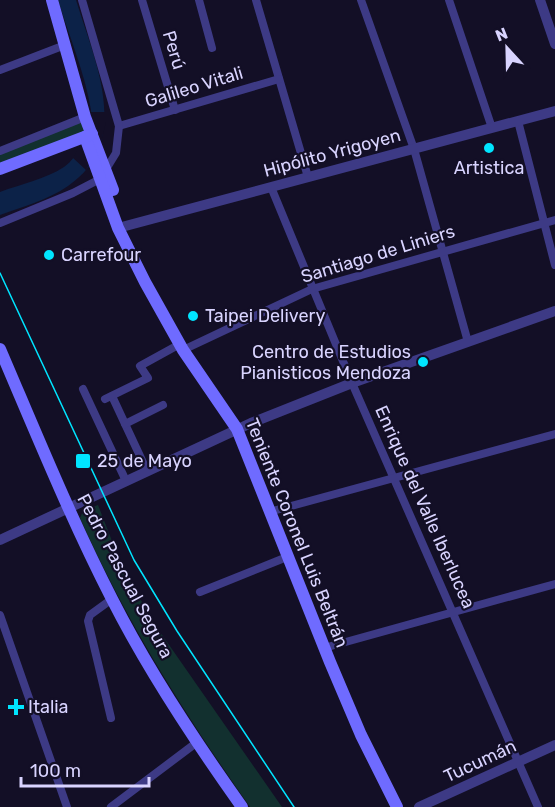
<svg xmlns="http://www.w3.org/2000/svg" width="555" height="807" viewBox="0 0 555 807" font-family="Rubik,sans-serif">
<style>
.green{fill:#12302f}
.water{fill:#0c2248}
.pier{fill:#130f26}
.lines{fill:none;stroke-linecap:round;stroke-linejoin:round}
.minor{stroke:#3d3a85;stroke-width:8}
.tertiary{stroke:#3d3a85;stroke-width:10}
.secondary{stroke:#6f6bff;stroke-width:12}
.tram{stroke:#00e5ff;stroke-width:1.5}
.poi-dot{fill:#00e5ff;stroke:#130f26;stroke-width:2}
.labels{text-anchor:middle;stroke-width:4.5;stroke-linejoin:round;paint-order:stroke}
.street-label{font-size:18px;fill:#d9d4ff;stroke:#130f26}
.poi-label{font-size:18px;fill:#d9d4ff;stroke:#130f26;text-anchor:start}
</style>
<rect width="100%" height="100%" fill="#130f26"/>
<g class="green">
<path d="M 85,117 L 93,134 L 0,169 L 0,151 Z"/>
<path d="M 98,505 L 119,559 L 151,619 L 282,807 L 250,807 C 184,713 127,623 80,518 L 83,511 Z"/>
</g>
<path class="water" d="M 58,0 L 76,0 C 94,59 134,142 68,186 C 48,200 22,207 0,215 L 0,192 C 21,184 46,179 64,167 C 78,158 93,127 91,110 C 85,73 69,36 58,0 Z"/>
<path class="pier" d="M 91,112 L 106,112 L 106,122 L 100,146 L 86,170 L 73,158 L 85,136 Z"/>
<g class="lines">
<g class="minor">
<path d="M 142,0 L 175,110"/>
<path d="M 199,0 L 212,48"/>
<path d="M 256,0 L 308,177"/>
<path d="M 361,0 L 414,149 L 468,342"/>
<path d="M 449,0 L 492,128"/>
<path d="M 0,70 L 65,45"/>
<path d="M 518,121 L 555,265"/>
<path d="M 119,126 L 279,79"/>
<path d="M 0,151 L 85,117"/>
<path d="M 271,187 L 352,383 L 538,807"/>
<path d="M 0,223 L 73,193 L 100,179 L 116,153 L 119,126 L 82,0"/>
<path d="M 183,350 L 312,289 L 555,220"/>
<path d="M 83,389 L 126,481"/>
<path d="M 112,396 L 147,471"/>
<path d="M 105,399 L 148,378 L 140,366 L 180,344"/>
<path d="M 125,424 L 163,405"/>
<path d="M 269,512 L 555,434"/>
<path d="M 200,592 L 287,557"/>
<path d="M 0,615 L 67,807"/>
<path d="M 324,648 L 555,584"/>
<path d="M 111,718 L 88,621 L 90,615 L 112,599"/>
<path d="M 111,807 L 196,743"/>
</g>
<g class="tertiary">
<path d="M 540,0 L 555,44"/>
<path d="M 118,228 L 555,111"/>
<path d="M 0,540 L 251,423 L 352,383 L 555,311"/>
<path d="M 419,807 L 555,745"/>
</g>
<g class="secondary">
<path d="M 52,0 L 85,117 L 113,190"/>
<path d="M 85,137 L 118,228 L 145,282 L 183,350 L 237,429 L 330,662 L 361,735 L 397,807"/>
<path d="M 0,169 L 92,134"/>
<path d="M 0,349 C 36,433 70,517 112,599 C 149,672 195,741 242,807"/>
</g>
<path class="tram" d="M 0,273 L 134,560 L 177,631 L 294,807"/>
</g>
<g class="poi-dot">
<circle cx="489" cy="148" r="6"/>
<circle cx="49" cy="255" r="6"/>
<circle cx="193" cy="316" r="6"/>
<circle cx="423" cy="362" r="6"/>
<rect x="75" y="453" width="16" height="16" rx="3"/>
<path d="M13 698h6v6h6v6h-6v6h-6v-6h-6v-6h6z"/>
</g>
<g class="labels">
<g class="street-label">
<text transform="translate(174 50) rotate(73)" y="6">Perú</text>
<text transform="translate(194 87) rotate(-17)" y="6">Galileo Vitali</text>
<text transform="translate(332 153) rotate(-15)" y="6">Hipólito Yrigoyen</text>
<text transform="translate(378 254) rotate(-17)" y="6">Santiago de Liniers</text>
<text transform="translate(425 507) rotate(66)" y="6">Enrique del Valle Iberlucea</text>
<text transform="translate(297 533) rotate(68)" y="6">Teniente Coronel Luis Beltrán</text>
<text transform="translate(125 576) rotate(62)" y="6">Pedro Pascual Segura</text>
<text transform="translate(480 761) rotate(-25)" y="6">Tucumán</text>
</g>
<g class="poi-label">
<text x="489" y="174" text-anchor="middle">Artistica</text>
<text x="61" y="261">Carrefour</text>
<text x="205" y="322">Taipei Delivery</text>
<text x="411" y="358" text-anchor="end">Centro de Estudios<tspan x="411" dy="21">Pianisticos Mendoza</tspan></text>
<text x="97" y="467">25 de Mayo</text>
<text x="28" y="713">Italia</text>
</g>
</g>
<g transform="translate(507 48) rotate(338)" stroke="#130f26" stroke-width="4.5" paint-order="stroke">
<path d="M0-4.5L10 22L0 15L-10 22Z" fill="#d9d4ff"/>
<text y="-9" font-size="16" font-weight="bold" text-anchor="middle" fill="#d9d4ff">N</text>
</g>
<path d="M21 777v9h128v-9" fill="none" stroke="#d9d4ff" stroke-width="3"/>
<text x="30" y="777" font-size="18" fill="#d9d4ff" stroke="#130f26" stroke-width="4.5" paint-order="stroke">100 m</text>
</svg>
